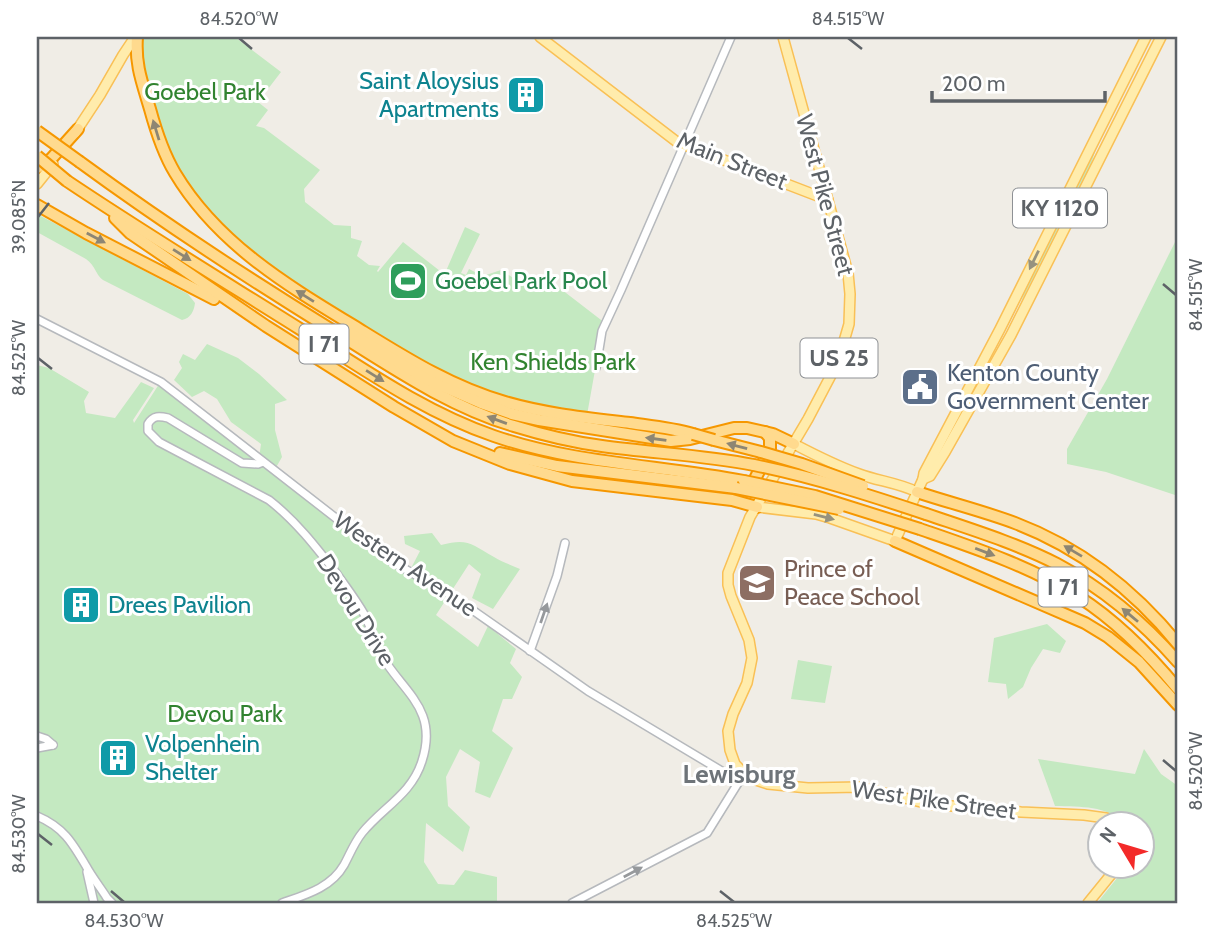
<svg xmlns="http://www.w3.org/2000/svg" width="1215" height="940" viewBox="0 0 1215 940" font-family="Cabin,sans-serif">
<style>
.green{fill:#c4e9c1}
.lines{fill:none;stroke-linecap:round;stroke-linejoin:round}
.minor-casing{stroke:#b6b9bd;stroke-width:10}
.major-casing{stroke:#f9c056;stroke-width:12}
.highway-casing{stroke:#f69700;stroke-width:14}
.minor{stroke:#fff;stroke-width:7}
.major{stroke:#ffecac;stroke-width:9}
.highway{stroke:#ffda8e;stroke-width:10}
.highway-bridge-casing{stroke:#f69700;stroke-width:14;stroke-linecap:butt}
.highway-bridge{stroke:#ffda8e;stroke-width:10}
.oneway{fill:#8e8673}
.oneway2{fill:#96927f}
.oneway3{fill:#96999c}
.ticks{fill:none;stroke:#5d6267;stroke-width:2.5}
.labels{text-anchor:middle;stroke-width:6;stroke-linejoin:round;paint-order:stroke}
.shield{fill:#fff;stroke:#8e9195;stroke-width:2}
.shield-label{font-size:23px;font-weight:bold;fill:#5d6267}
.culture-label{font-size:24px;fill:#0d838f;stroke:#fff;text-anchor:start}
.park-label{font-size:24px;fill:#318330;stroke:#fff}
.street-label{font-size:24px;fill:#5d6267;stroke:#fff}
.leisure-label{font-size:24px;fill:#27864d;stroke:#fff;text-anchor:start}
.service-label{font-size:24px;fill:#4e5e75;stroke:#fff;text-anchor:start}
.education-label{font-size:24px;fill:#785e54;stroke:#fff;text-anchor:start}
.neighbourhood-label{font-size:26px;font-weight:bold;fill:#6e7479;stroke:#fff}
.neatline{fill:none;stroke:#5d6267;stroke-width:2.5}
.ticks-label{font-size:18px;text-anchor:middle;fill:#5d6267}
</style>
<rect width="100%" height="100%" fill="#f0ede6"/>
<g class="green">
<path d="M 138,37 L 235,37 L 281,72 L 258,102 L 268,110 L 256,126 L 264,128 L 320,170 L 304,189 L 305,202 L 334,225 L 351,226 L 351,238 L 362,241 L 357,256 L 369,265 L 380,266 L 377,271 L 378,272 L 403,242 L 440,271 L 446,271 L 465,227 L 480,234 L 461,273 L 466,275 L 469,269 L 483,276 L 501,270 L 527,287 L 535,279 L 541,283 L 544,276 L 605,323 L 602,331 L 587,415 L 560,411 L 490,394 L 421,362 L 289,281 L 243,248 L 193,193 L 172,162 L 149,101 Z"/>
<path d="M 1097,145 L 1090,168 L 1021,302 L 1029,279 Z"/>
<path d="M 37,214 L 188,294 L 195,303 C 194,311 191,318 182,320 L 103,280 C 95,274 96,266 86,259 L 37,232 Z"/>
<path d="M 1178,236 L 1178,496 L 1106,472 L 1067,464 L 1067,449 L 1107,379 Z"/>
<path d="M 207,344 L 238,358 L 259,374 L 287,400 L 275,404 L 275,430 L 282,457 L 274,471 L 409,572 L 420,551 L 405,544 L 404,536 L 432,533 L 441,545 C 468,538 471,544 494,557 C 502,562 511,565 520,569 L 493,609 L 472,598 L 481,574 L 469,564 L 436,615 L 478,647 L 488,626 L 516,649 L 510,663 L 522,677 L 512,699 L 503,699 L 492,731 L 513,748 L 490,798 L 475,792 L 480,762 L 460,749 L 446,777 L 448,806 L 470,827 L 463,852 L 426,823 L 424,862 L 438,884 L 454,885 L 465,870 L 497,877 L 497,903 L 37,903 L 37,365 L 49,368 L 89,392 L 84,401 L 86,413 L 115,418 L 141,382 L 154,388 L 133,420 L 134,423 L 161,381 L 259,458 L 261,444 L 231,422 L 217,399 L 204,391 L 192,397 L 174,380 L 182,368 L 179,362 L 183,354 L 195,360 Z"/>
<path d="M 1047,624 L 1066,641 L 1060,653 L 1043,649 L 1031,668 L 1023,687 L 1008,699 L 1006,684 L 988,682 L 994,638 Z"/>
<path d="M 798,660 L 832,666 L 825,703 L 791,699 Z"/>
<path d="M 1144,749 L 1161,774 L 1178,786 L 1178,842 L 1176,903 L 1097,903 L 1126,867 L 1142,866 L 1142,824 L 1126,824 C 1105,805 1082,807 1055,806 L 1038,759 L 1135,774 Z"/>
</g>
<g class="lines">
<defs>
<g id="minor">
<path d="M 37,319 L 161,382 L 391,561 L 451,595 L 588,691 L 730,776 L 737,777 L 743,774"/>
<path d="M 596,368 L 602,331 L 621,290 L 731,37"/>
<path d="M 263,462 L 258,464 L 242,463 L 168,418 C 160,416 153,415 148,424 L 148,431 L 159,442 L 269,500 C 296,521 316,547 337,574 C 346,587 356,600 364,614 C 371,626 373,640 380,653 C 402,692 439,708 422,761 C 412,794 382,808 362,833 C 354,843 350,854 344,865 C 331,888 305,895 282,903"/>
<path d="M 530,651 L 557,576 L 565,543"/>
<path d="M 37,736 L 46,739 L 53,745"/>
<path d="M 37,748 L 53,745"/>
<path d="M 37,816 C 63,827 72,842 86,866 C 92,877 100,887 107,898 L 112,903"/>
<path d="M 87,872 L 94,903"/>
<path d="M 572,903 L 707,833 L 743,775"/>
</g>
<g id="major">
<path d="M 540,37 L 677,142 L 828,200"/>
<path d="M 783,37 L 848,273 L 850,294 L 849,324 L 838,362 L 808,419 L 750,517 L 728,573 L 728,585 L 731,596 L 749,640 L 752,658 L 747,683 L 733,714 L 728,731 L 730,750 L 735,764 L 747,777 L 768,784 L 808,788 L 859,787 L 929,804 L 1021,812 L 1084,815 L 1106,818 L 1116,824"/>
<path d="M 75,133 L 100,95 L 123,55 L 135,37"/>
<path d="M 37,184 L 53,164"/>
<path d="M 794,444 C 815,455 837,466 859,474 C 878,481 899,483 917,492"/>
<path d="M 923,479 L 930,476 L 945,452 L 1011,335 L 1161,37"/>
<path d="M 757,507 L 816,514 L 830,518 L 895,541 L 923,479 L 924,473 L 1000,329 L 1146,37"/>
<path d="M 1088,903 L 1118,866"/>
</g>
<g id="highway">
<path d="M 137,37 C 135,65 142,82 150,109 C 156,131 163,153 175,173 C 218,245 290,287 359,329 C 406,358 452,387 505,402 C 546,414 588,418 630,423 C 651,426 672,428 693,434"/>
<path d="M 80,162 C 162,222 246,277 332,330 C 390,366 447,406 514,426 C 543,435 572,442 602,446 C 652,453 704,455 754,465"/>
<path d="M 37,168 L 51,159 L 78,129"/>
<path d="M 67,181 C 143,232 222,280 300,329 C 362,368 424,412 494,436 C 575,464 661,465 744,481"/>
<path d="M 37,205 L 86,233 L 214,299"/>
<path d="M 115,218 L 130,233 L 266,326 L 394,407 L 453,441 L 510,464 L 572,481 L 732,500 L 757,507"/>
<path d="M 343,329 L 428,380 L 481,403 L 512,414 L 539,420 L 671,441 L 690,439 L 734,428 L 747,428 L 773,434 L 794,444"/>
<path d="M 714,440 L 761,452"/>
<path d="M 500,453 L 557,466 L 736,488"/>
<path d="M 750,489 L 770,449 L 770,438 L 765,432"/>
<path d="M 917,492 C 950,503 983,511 1015,523 C 1081,548 1134,590 1178,644"/>
<path d="M 926,514 C 970,529 1016,543 1057,564 C 1104,589 1144,623 1178,662"/>
<path d="M 920,529 C 975,548 1030,566 1079,597 C 1118,622 1149,654 1178,689"/>
<path d="M 895,541 L 1085,623 L 1108,637 L 1139,662 L 1178,705"/>
</g>
</defs>
<use href="#minor" class="minor-casing"/>
<use href="#major" class="major-casing"/>
<use href="#highway" class="highway-casing"/>
<use href="#minor" class="minor"/>
<use href="#major" class="major"/>
<use href="#highway" class="highway"/>
<defs>
<g id="highway-bridge">
<path d="M 37,131 L 80,162"/>
<path d="M 37,156 L 67,181"/>
<path d="M 693,434 L 714,440"/>
<path d="M 761,452 L 802,464 L 863,486"/>
<path d="M 754,465 C 813,477 869,495 926,514"/>
<path d="M 744,481 L 815,496 L 920,529"/>
<path d="M 736,488 L 839,509"/>
</g>
</defs>
<use href="#highway-bridge" class="highway-bridge-casing"/>
<use href="#highway-bridge" class="highway-bridge"/>
</g>
<defs><path id="oneway-solid" d="M-6-.8H1V-3.2L6.5 0L1 3.2V.8H-6Z" transform="scale(1.75)"/></defs>
<g class="oneway">
<use href="#oneway-solid" transform="translate(156 130) rotate(-107)"/>
<use href="#oneway-solid" transform="translate(96 238) rotate(28)"/>
<use href="#oneway-solid" transform="translate(182 255) rotate(32)"/>
<use href="#oneway-solid" transform="translate(305 296) rotate(-148)"/>
<use href="#oneway-solid" transform="translate(375 376) rotate(32)"/>
<use href="#oneway-solid" transform="translate(497 420) rotate(-160)"/>
<use href="#oneway-solid" transform="translate(656 439) rotate(-172)"/>
<use href="#oneway-solid" transform="translate(737 446) rotate(-165)"/>
<use href="#oneway-solid" transform="translate(1073 551) rotate(-149)"/>
<use href="#oneway-solid" transform="translate(985 552) rotate(21)"/>
<use href="#oneway-solid" transform="translate(1130 615) rotate(-140)"/>
</g>
<g class="oneway2">
<use href="#oneway-solid" transform="translate(1034 260) rotate(116)"/>
<use href="#oneway-solid" transform="translate(824 517) rotate(14)"/>
</g>
<g class="oneway3">
<use href="#oneway-solid" transform="translate(544 613) rotate(-71)"/>
<use href="#oneway-solid" transform="translate(633 872) rotate(-28)"/>
</g>
<path class="ticks" d="M 239,38 L 252,49M 848,38 L 862,49M 38,217 L 49,203M 1163,284 L 1176,295M 38,358 L 52,369M 1163,760 L 1176,771M 38,834 L 52,845M 111,891 L 124,902M 720,891 L 734,902"/>
<defs>
<symbol id="building-square" viewBox="-11 -11 22 22"><rect x="-9" y="-9" width="18" height="18" rx="4" fill="#0f9aa8" stroke="#fff"/><path d="M-4-6H4V6H1V3H-1V6H-4ZM-2.5-4.3h1.7v1.8h-1.7ZM.8-4.3h1.7v1.8H.8ZM-2.5-1h1.7V.8h-1.7ZM.8-1h1.7V.8H.8Z" fill="#fff"/></symbol>
<symbol id="stadium-square" viewBox="-11 -11 22 22"><rect x="-9" y="-9" width="18" height="18" rx="4" fill="#2e9e5b" stroke="#fff"/><path d="M0-5a6.5 5 0 1 0 0 10a6.5 5 0 1 0 0-10ZM-3.5-1.8h7v3.6h-7Z" fill="#fff"/></symbol>
<symbol id="civic-square" viewBox="-11 -11 22 22"><rect x="-9" y="-9" width="18" height="18" rx="4" fill="#5c6f8a" stroke="#fff"/><path d="M-.6-6.5H3V-4.5H.6V-3L4-1V1h2V6H-6V1h2V-1L-.6-3ZM-1.2 2.5V6h2.4V2.5Z" fill="#fff"/></symbol>
<symbol id="school-square" viewBox="-11 -11 22 22"><rect x="-9" y="-9" width="18" height="18" rx="4" fill="#8d6e63" stroke="#fff"/><path d="M0-5L7-2L0 1L-7-2ZM-4 1L0 2.5L4 1V4Q0 6-4 4Z" fill="#fff"/></symbol>
</defs>
<g fill-rule="evenodd">
<use href="#building-square" x="504" y="73" width="44" height="44"/>
<use href="#stadium-square" x="386" y="259" width="44" height="44"/>
<use href="#civic-square" x="898" y="365" width="44" height="44"/>
<use href="#school-square" x="735" y="561" width="44" height="44"/>
<use href="#building-square" x="59" y="583" width="44" height="44"/>
<use href="#building-square" x="96" y="736" width="44" height="44"/>
</g>
<g class="labels">
<g class="shield">
<rect x="1013" y="188.5" width="94" height="39" rx="5"/>
<rect x="299.5" y="324.5" width="49" height="39" rx="5"/>
<rect x="800.5" y="338.5" width="77" height="39" rx="5"/>
<rect x="1038.5" y="567.5" width="49" height="39" rx="5"/>
</g>
<g class="shield-label">
<text x="1060" y="216">KY 1120</text>
<text x="324" y="352">I 71</text>
<text x="839" y="366">US 25</text>
<text x="1063" y="595">I 71</text>
</g>
<g class="culture-label">
<text x="499" y="89" text-anchor="end">Saint Aloysius<tspan x="499" dy="28">Apartments</tspan></text>
<text x="108" y="613">Drees Pavilion</text>
<text x="145" y="752">Volpenhein<tspan x="145" dy="28">Shelter</tspan></text>
</g>
<g class="park-label">
<text x="205" y="100">Goebel Park</text>
<text x="553" y="370">Ken Shields Park</text>
<text x="225" y="722">Devou Park</text>
</g>
<g class="street-label">
<text transform="translate(732 161) rotate(22)" y="8">Main Street</text>
<text transform="translate(825 195) rotate(75)" y="8">West Pike Street</text>
<text transform="translate(405 564) rotate(34)" y="8">Western Avenue</text>
<text transform="translate(356 610) rotate(58)" y="8">Devou Drive</text>
<text transform="translate(934 800) rotate(8)" y="8">West Pike Street</text>
</g>
<g class="leisure-label">
<text x="435" y="289">Goebel Park Pool</text>
</g>
<g class="service-label">
<text x="947" y="381">Kenton County<tspan x="947" dy="28">Government Center</tspan></text>
</g>
<g class="education-label">
<text x="784" y="577">Prince of<tspan x="784" dy="28">Peace School</tspan></text>
</g>
<g class="neighbourhood-label">
<text x="739" y="783">Lewisburg</text>
</g>
</g>
<rect width="1215" height="940" fill="none" stroke="#ffffff" stroke-width="77"/>
<g transform="translate(1121 845) rotate(308)"><circle r="33" fill="#ffffff" stroke="#bec0c2" stroke-width="2"/>
<path d="M0-5L12 26L0 18L-12 26Z" fill="#f32a29"/>
<text y="-10" font-size="19" font-weight="bold" text-anchor="middle" fill="#5d6267">N</text>
</g>
<path d="M932 91v10h173v-10" fill="none" stroke="#5d6267" stroke-width="3.5"/>
<text x="942" y="91" font-size="21" fill="#5d6267" stroke="#ffffff" stroke-width="5" paint-order="stroke">200 m</text>
<rect x="38" y="38" width="1138" height="864" class="neatline"/>
<g class="ticks-label">
<text x="239" y="25">84.520°W</text>
<text x="848" y="25">84.515°W</text>
<text transform="translate(19 217) rotate(-90)" y="6">39.085°N</text>
<text transform="translate(1196 295) rotate(-90)" y="6">84.515°W</text>
<text transform="translate(19 358) rotate(-90)" y="6">84.525°W</text>
<text transform="translate(1196 771) rotate(-90)" y="6">84.520°W</text>
<text transform="translate(19 834) rotate(-90)" y="6">84.530°W</text>
<text x="124" y="927">84.530°W</text>
<text x="734" y="927">84.525°W</text>
</g>
</svg>
